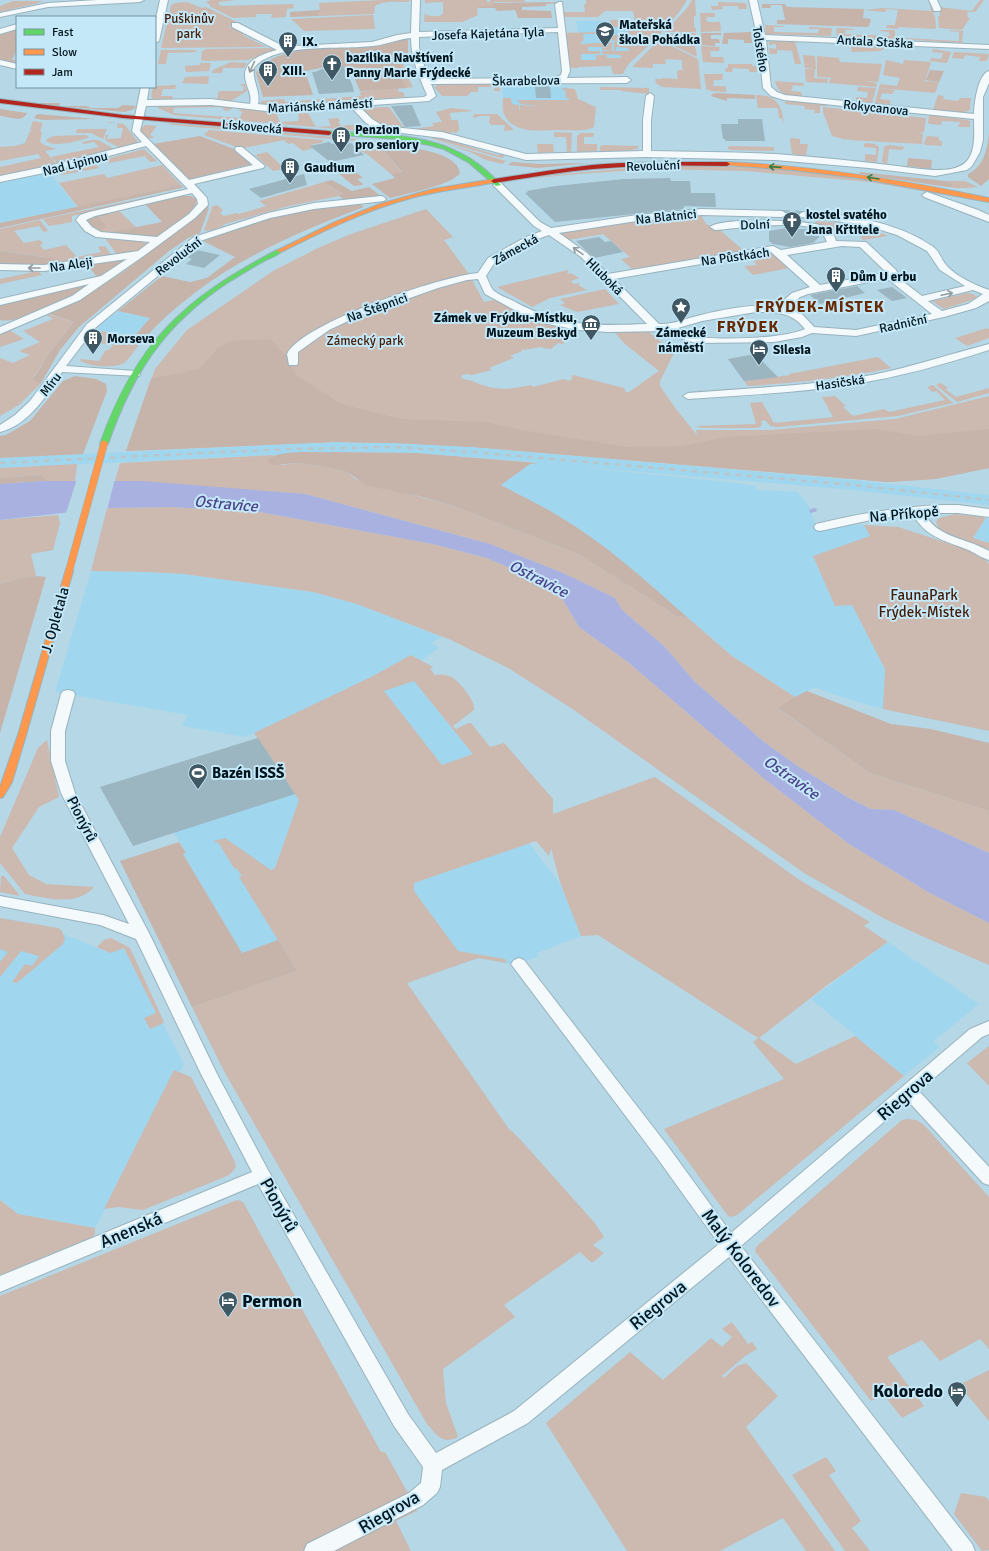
<svg xmlns="http://www.w3.org/2000/svg" width="989" height="1551" viewBox="0 0 989 1551" font-family="Signika,sans-serif">
<style>
.built{fill:#a1d7ee}
.green{fill:#ccb9b0;fill-rule:evenodd}
.forest{fill:#c6b3aa}
.water{fill:#a8b1df}
.pier{fill:#b5d7e6}
.lines{fill:none;stroke-linecap:round;stroke-linejoin:round}
.stream{stroke:#a8b1df;stroke-width:3.5}
.building{fill:#9bb5c1}
.street-tunnel{stroke:#9abac8;stroke-width:8;stroke-dasharray:8 4.5;stroke-linecap:butt}
.street-casing{stroke:#98b3be;stroke-width:2}
.fast-casing{stroke:#98b3be;stroke-width:2}
.slow-casing{stroke:#98b3be;stroke-width:2}
.jam-casing{stroke:#98b3be;stroke-width:2}
.street{fill:#f4f9fb;fill-rule:evenodd}
.fast{fill:#63d668;fill-rule:evenodd}
.slow{fill:#ff974d;fill-rule:evenodd}
.jam{fill:#b3261e;fill-rule:evenodd}
.rail{stroke:#bbc5c9;stroke-width:2.5;stroke-dasharray:5.5 5.5;stroke-linecap:butt}
.slow-bridge-casing{stroke:#98b3be;stroke-width:8;stroke-linecap:butt}
.slow-bridge{stroke:#ff974d;stroke-width:7}
.oneway{stroke:#929da2}
.oneway2{stroke:#367f46}
.labels{text-anchor:middle;stroke-width:4;stroke-linejoin:round;paint-order:stroke}
.far-park-label{font-size:13px;fill:#441c07;stroke:#c4e8f8}
.far-poi-label{font-size:13px;font-weight:bold;fill:#00141d;stroke:#c4e8f8;text-anchor:start}
.far-street-label{font-size:13px;fill:#00141d;stroke:#c4e8f8}
.street-label{font-size:15px;fill:#00141d;stroke:#c4e8f8}
.park-label{font-size:15px;fill:#441c07;stroke:#c4e8f8}
.poi-label{font-size:15px;font-weight:bold;fill:#00141d;stroke:#c4e8f8;text-anchor:start}
.far-district-label{font-size:16px;font-weight:bold;letter-spacing:1px;fill:#672902;stroke:#c4e8f8}
.water-label{font-size:16px;font-style:italic;fill:#4c438c;stroke:#c4e8f8}
.near-street-label{font-size:18px;fill:#00141d;stroke:#c4e8f8}
.near-poi-label{font-size:18px;font-weight:bold;fill:#00141d;stroke:#c4e8f8;text-anchor:start}
</style>
<rect width="100%" height="100%" fill="#b5d7e6"/>
<g class="built">
<path d="M 651,20 L 624,63 L 571,62 L 578,33 L 576,21 Z"/>
<path d="M 502,86 L 551,86 L 555,87 L 568,87 L 570,100 L 583,118 L 518,119 L 512,115 L 511,98 L 503,98 Z"/>
<path d="M 50,173 L 77,207 L 0,223 L 0,183 Z"/>
<path d="M 118,311 L 150,318 L 136,334 L 117,334 L 95,330 L 112,314 L 115,315 Z"/>
<path d="M 334,442 L 394,443 L 473,447 L 854,480 L 989,495 L 989,505 L 853,490 L 558,465 L 729,482 L 756,486 L 756,490 L 798,492 L 810,508 L 815,523 L 823,530 L 841,524 L 898,527 L 989,564 L 989,731 L 871,706 L 832,694 L 815,687 L 795,697 L 732,656 L 626,565 L 591,538 L 557,515 L 500,485 L 530,464 L 536,462 L 416,453 L 334,452 L 0,468 L 0,458 Z"/>
<path d="M 985,519 L 989,519 L 989,543 L 973,538 Z"/>
<path d="M 91,571 L 147,572 L 184,574 L 313,592 L 357,604 L 442,637 L 431,643 L 439,648 L 421,661 L 433,667 L 412,678 L 473,754 L 442,765 L 529,843 L 561,885 L 581,936 L 537,953 L 539,956 L 516,965 L 478,958 L 370,996 L 242,953 L 183,854 L 186,852 L 174,833 L 257,738 L 254,733 L 245,737 L 182,726 L 188,715 L 55,692 Z"/>
<path d="M 0,918 L 58,928 L 61,930 L 63,934 L 105,951 L 124,948 L 184,1064 L 95,1228 L 18,1214 L 0,1199 Z"/>
<path d="M 888,942 L 979,1004 L 933,1042 L 940,1047 L 904,1076 L 811,999 Z"/>
</g>
<g class="green">
<path d="M 211,0 L 236,0 L 219,2 L 219,5 L 223,6 L 293,4 L 294,8 L 287,9 L 286,17 L 271,18 L 272,14 L 256,14 L 256,17 L 233,18 L 209,6 L 211,6 L 206,2 Z"/>
<path d="M 382,0 L 410,0 L 408,2 C 398,2 384,0 375,6 L 374,14 L 372,14 L 319,16 L 318,12 L 320,12 L 319,3 Z"/>
<path d="M 425,0 L 487,0 L 487,2 L 490,2 L 490,0 L 524,0 L 525,2 L 494,2 L 493,6 L 481,6 L 477,8 L 478,15 L 462,22 L 424,22 L 425,10 L 425,14 C 430,17 439,17 443,14 L 443,3 L 442,2 L 425,3 Z"/>
<path d="M 586,0 L 687,0 C 677,17 662,32 648,46 C 640,55 627,62 623,74 L 613,74 L 611,66 L 578,67 L 578,68 L 568,68 L 563,33 L 598,32 L 598,34 L 583,34 L 584,41 L 581,41 L 581,44 L 612,42 L 612,51 L 602,50 L 602,47 L 588,47 L 588,51 L 600,51 L 600,54 L 581,54 L 581,60 L 596,60 L 596,55 L 607,55 L 607,58 L 621,58 L 621,55 L 602,54 L 602,51 L 629,51 L 628,48 L 616,47 L 616,51 L 614,50 L 614,42 L 619,41 L 607,40 L 607,34 L 633,37 L 632,35 L 628,34 L 626,27 L 612,27 L 610,20 L 635,20 L 633,11 L 605,11 L 598,17 L 562,17 L 562,12 L 585,12 L 584,4 L 586,4 Z"/>
<path d="M 692,0 L 695,0 L 696,16 L 694,16 L 694,27 L 696,28 L 696,32 L 665,32 L 687,8 Z"/>
<path d="M 980,0 L 984,0 L 975,12 L 967,12 L 968,18 L 970,18 L 962,30 L 939,28 L 938,16 L 940,16 L 939,7 L 972,11 Z"/>
<path d="M 13,1 L 43,1 L 35,4 L 0,12 L 0,6 Z"/>
<path d="M 187,2 L 202,8 L 206,7 L 239,23 L 228,27 L 235,28 L 244,33 L 243,35 L 266,47 L 161,48 L 171,5 L 175,3 Z"/>
<path d="M 718,2 L 746,3 L 747,9 L 738,9 L 738,6 L 722,6 L 723,9 L 712,10 L 711,6 L 718,6 Z"/>
<path d="M 930,5 L 932,6 L 935,13 L 933,13 L 933,15 L 935,15 L 936,28 L 935,29 L 898,27 L 898,29 L 886,28 L 887,25 L 895,25 L 898,10 L 887,9 L 885,12 L 864,10 L 883,8 L 931,11 Z"/>
<path d="M 700,13 L 715,13 L 715,17 L 706,17 L 707,22 L 720,22 L 721,31 L 701,32 Z"/>
<path d="M 373,15 L 375,29 L 373,29 L 304,31 L 291,19 Z"/>
<path d="M 765,25 L 784,26 L 783,27 L 774,27 L 774,32 L 818,33 L 819,29 L 809,29 L 809,27 L 830,28 L 832,28 L 831,36 L 766,34 Z"/>
<path d="M 839,28 L 854,29 L 854,30 L 845,30 L 845,34 L 890,36 L 889,32 L 880,31 L 880,30 L 895,30 L 895,38 L 890,40 L 838,37 L 837,37 L 836,29 Z"/>
<path d="M 949,30 L 963,31 L 962,43 L 900,39 L 903,38 L 959,41 L 959,32 L 949,31 Z"/>
<path d="M 696,33 L 696,37 L 694,38 L 697,57 L 660,39 L 665,34 Z"/>
<path d="M 659,40 L 698,59 L 701,89 L 662,87 L 656,83 L 655,79 L 662,79 L 662,78 L 678,79 L 677,73 L 678,70 L 683,70 L 682,67 L 682,60 L 665,59 L 666,64 L 653,64 L 653,68 L 632,67 Z"/>
<path d="M 773,41 L 795,41 L 801,64 L 795,64 L 792,51 L 777,50 L 777,54 L 770,54 L 769,48 L 776,49 L 776,44 L 769,45 L 769,42 Z"/>
<path d="M 842,43 L 882,44 L 885,46 L 884,49 L 880,51 L 852,52 L 851,47 L 841,46 Z"/>
<path d="M 701,46 L 720,47 L 719,51 L 710,51 L 711,57 L 723,57 L 724,63 L 703,62 Z"/>
<path d="M 276,48 L 278,49 L 248,60 L 205,61 L 201,60 L 202,51 L 207,49 Z"/>
<path d="M 933,49 L 951,52 L 947,63 L 930,61 L 931,58 L 941,59 L 943,53 L 932,52 Z"/>
<path d="M 161,50 L 194,50 L 197,51 L 196,52 L 168,53 L 166,64 L 158,64 Z"/>
<path d="M 954,52 L 989,54 L 987,61 L 979,61 L 980,57 L 965,55 L 963,59 L 952,58 Z"/>
<path d="M 803,55 L 815,56 L 816,69 L 805,68 Z"/>
<path d="M 817,56 L 839,58 L 840,62 L 882,64 L 878,82 L 865,81 L 877,83 L 876,87 L 829,83 L 830,79 L 833,78 L 817,77 Z"/>
<path d="M 402,60 L 406,74 L 413,87 L 406,88 L 401,77 L 399,61 Z"/>
<path d="M 886,60 L 903,64 L 904,60 L 931,62 L 925,82 L 928,81 L 939,82 L 935,93 L 879,88 L 880,84 L 897,86 L 900,78 L 883,75 Z"/>
<path d="M 231,62 L 247,63 L 244,68 L 247,68 L 223,68 L 222,73 L 212,73 L 213,70 Z"/>
<path d="M 200,63 L 211,63 L 209,71 L 186,72 L 186,70 L 185,70 L 185,66 L 200,65 Z"/>
<path d="M 728,64 L 752,64 L 752,66 L 756,66 L 757,72 L 749,72 L 749,69 L 733,68 L 732,72 L 726,72 L 725,68 L 728,68 Z"/>
<path d="M 805,69 L 815,69 L 814,78 L 828,79 L 827,83 L 806,82 Z"/>
<path d="M 704,74 L 723,74 L 722,80 L 714,80 L 713,86 L 726,86 L 726,92 L 712,91 L 706,89 Z"/>
<path d="M 209,76 L 208,84 L 182,83 L 185,77 Z"/>
<path d="M 775,81 L 804,83 L 803,86 L 793,85 L 791,91 L 801,92 L 802,97 C 788,95 779,96 775,81 Z"/>
<path d="M 241,84 L 245,84 L 247,91 L 231,101 L 217,99 L 219,91 L 243,91 L 244,86 L 241,86 Z"/>
<path d="M 440,84 L 499,84 L 500,91 L 494,91 L 495,87 L 478,87 L 478,92 L 471,92 L 467,96 L 442,96 L 434,87 Z"/>
<path d="M 176,85 L 175,89 L 163,89 L 161,96 L 173,96 L 172,99 L 153,99 L 151,96 L 153,87 L 155,87 L 155,86 Z"/>
<path d="M 600,87 L 649,88 L 649,94 L 621,91 L 621,90 L 600,90 Z"/>
<path d="M 858,87 L 876,88 L 872,103 L 856,101 L 856,97 L 867,98 L 868,92 L 857,91 Z"/>
<path d="M 398,88 L 399,92 L 403,92 L 405,97 L 279,106 L 262,104 L 261,101 L 284,99 L 285,102 L 361,96 L 360,92 L 364,91 Z"/>
<path d="M 564,88 L 575,89 L 578,99 L 596,107 L 594,127 C 584,132 571,130 560,130 C 541,130 514,135 504,114 C 502,109 503,103 503,98 L 511,98 L 513,116 L 512,104 L 519,105 L 519,109 L 520,109 L 520,105 L 543,107 L 521,104 L 517,100 L 569,100 L 569,98 L 566,98 L 565,90 L 561,90 Z"/>
<path d="M 879,88 L 895,90 L 892,94 L 882,93 L 880,99 L 890,100 L 890,105 L 875,103 Z"/>
<path d="M 756,95 C 777,95 782,106 784,124 L 782,118 L 779,118 L 778,108 L 758,108 Z"/>
<path d="M 938,95 L 944,96 L 943,99 L 958,101 L 960,98 L 971,98 L 970,110 L 962,113 L 933,110 Z"/>
<path d="M 788,101 L 826,104 L 827,106 L 820,106 L 820,113 L 814,113 L 815,110 L 804,109 L 805,106 L 785,104 L 785,102 Z"/>
<path d="M 159,104 L 165,107 L 211,105 L 232,107 L 232,109 L 226,111 L 221,107 L 174,108 L 173,113 L 240,118 L 242,112 L 239,110 L 241,108 L 278,111 L 279,114 L 277,115 L 280,122 L 298,121 L 299,119 L 298,114 L 308,113 L 316,127 L 331,126 L 328,119 L 338,118 L 340,121 L 338,122 L 341,126 L 361,124 L 361,131 L 174,115 L 158,108 Z"/>
<path d="M 389,107 L 404,128 C 380,126 377,128 362,108 Z"/>
<path d="M 823,107 L 926,118 L 924,132 L 920,133 L 923,134 L 922,144 L 849,140 L 848,138 L 847,140 L 832,136 L 823,112 Z"/>
<path d="M 451,108 L 470,110 L 472,111 L 450,113 L 451,120 L 458,120 L 459,130 L 456,133 L 452,132 L 450,133 L 452,135 L 406,130 L 434,126 L 432,123 L 442,122 L 436,112 Z"/>
<path d="M 497,114 L 514,130 L 504,131 L 505,125 L 491,125 L 489,122 L 490,116 L 478,116 L 478,117 L 473,118 L 474,114 Z"/>
<path d="M 931,115 L 968,120 L 970,121 L 970,127 L 958,127 L 960,122 L 942,121 L 941,125 L 930,124 L 928,123 L 929,116 Z"/>
<path d="M 33,121 L 43,123 L 40,131 L 42,132 L 40,142 L 44,145 L 56,149 L 45,151 L 57,165 L 0,177 L 0,167 L 41,158 L 38,154 L 0,161 L 0,147 L 15,146 L 25,143 L 30,131 L 34,131 L 30,130 Z"/>
<path d="M 108,122 L 124,124 L 138,142 L 137,144 L 120,148 L 105,140 L 106,135 L 108,135 L 107,139 L 121,138 L 123,128 L 117,128 L 118,123 L 108,123 Z"/>
<path d="M 168,123 L 357,139 L 355,141 L 172,125 Z"/>
<path d="M 145,125 L 157,126 L 150,135 L 154,137 L 153,138 L 147,138 L 140,131 L 140,129 Z"/>
<path d="M 77,129 L 107,129 L 103,139 L 91,133 L 76,133 Z"/>
<path d="M 209,130 L 323,140 L 323,142 L 311,145 L 313,148 L 303,151 L 293,143 L 288,144 L 284,140 L 244,148 L 239,148 L 204,135 Z"/>
<path d="M 556,132 L 572,133 L 571,152 L 567,153 L 566,137 L 554,137 L 554,133 Z"/>
<path d="M 580,133 L 594,133 L 593,137 L 584,137 L 584,144 L 597,144 L 597,151 L 577,152 L 577,136 Z"/>
<path d="M 86,135 L 89,137 C 81,141 52,148 46,141 L 47,139 L 54,136 Z"/>
<path d="M 433,136 L 467,143 L 464,145 L 497,155 L 505,154 L 503,158 L 498,157 L 430,138 Z"/>
<path d="M 928,136 L 939,137 L 939,141 L 942,141 L 942,146 L 926,145 L 924,144 L 926,137 Z"/>
<path d="M 791,138 L 800,139 L 800,144 L 808,144 L 806,156 L 792,154 L 790,139 Z"/>
<path d="M 92,140 L 98,140 L 114,149 L 57,163 L 51,157 L 99,147 L 94,142 L 84,144 L 82,142 Z"/>
<path d="M 437,141 L 506,161 L 502,164 L 486,160 L 470,152 Z"/>
<path d="M 866,143 L 875,144 L 879,147 L 877,162 L 865,161 L 865,154 L 876,155 L 876,148 L 864,147 L 864,144 Z"/>
<path d="M 537,144 L 553,144 L 554,152 L 538,153 Z"/>
<path d="M 604,145 L 639,146 L 637,149 L 623,151 L 600,151 L 600,146 Z"/>
<path d="M 888,145 L 905,147 L 902,150 L 889,149 L 887,164 L 882,162 L 884,147 Z"/>
<path d="M 380,146 L 402,173 L 391,174 L 367,154 L 360,151 L 367,149 L 366,148 Z"/>
<path d="M 731,146 L 774,147 L 774,151 L 732,150 L 728,149 L 728,147 Z"/>
<path d="M 144,149 L 157,161 L 150,162 L 145,156 L 109,163 L 106,159 Z"/>
<path d="M 267,152 L 285,169 L 273,171 L 255,155 Z"/>
<path d="M 94,162 L 99,168 L 62,175 L 58,171 Z"/>
<path d="M 162,165 L 181,185 L 78,207 L 59,183 L 104,174 L 107,178 Z"/>
<path d="M 653,166 C 743,163 834,173 923,190 C 939,193 971,196 985,202 L 870,182 L 746,171 L 652,169 L 579,174 L 513,180 L 574,173 Z"/>
<path d="M 945,181 L 965,181 L 978,187 L 966,188 L 953,188 L 954,187 L 951,183 Z"/>
<path d="M 324,182 L 344,195 L 289,206 L 225,224 C 220,228 210,232 204,230 L 212,208 L 211,207 L 217,205 L 223,210 L 220,213 L 224,216 L 237,213 L 239,214 L 266,206 L 259,201 Z"/>
<path d="M 182,190 L 186,190 L 181,192 L 72,216 L 72,222 L 49,226 L 43,219 Z"/>
<path d="M 426,209 L 453,237 L 444,240 L 469,274 L 484,302 L 494,300 L 543,322 L 575,330 L 563,344 L 558,343 L 551,349 L 539,347 L 525,350 L 522,349 L 522,351 L 510,356 L 514,358 L 489,368 L 492,370 L 472,375 C 468,374 464,373 461,377 C 465,381 468,379 472,381 C 494,391 508,390 531,385 L 533,387 L 564,379 L 568,381 L 573,379 L 571,378 L 573,375 L 624,388 L 626,392 L 629,392 L 659,371 L 625,344 L 614,332 L 649,332 L 665,345 L 665,347 L 670,349 L 674,353 L 660,381 L 660,386 L 676,409 L 697,435 L 696,430 L 770,430 L 895,419 L 989,396 L 989,468 L 935,479 L 888,482 L 473,447 L 394,443 L 334,442 L 126,451 L 155,369 L 187,330 L 273,271 L 318,248 L 351,234 Z"/>
<path d="M 118,210 L 136,227 L 112,232 L 110,234 L 100,233 L 99,217 L 109,215 L 107,212 Z"/>
<path d="M 701,215 L 706,224 L 721,231 L 743,250 L 633,270 L 621,259 L 630,257 L 603,234 L 569,240 L 561,234 L 563,232 L 635,221 Z"/>
<path d="M 40,220 L 48,231 L 44,232 L 39,226 L 14,231 L 24,243 L 40,240 L 43,244 L 40,245 L 44,250 L 66,245 L 77,257 L 101,252 L 98,247 L 105,246 L 113,257 L 60,265 L 45,257 L 0,251 L 0,229 Z"/>
<path d="M 815,221 L 862,225 L 888,236 L 863,240 L 858,233 L 833,234 L 831,230 L 816,224 Z"/>
<path d="M 104,237 L 143,241 L 148,245 L 138,252 L 118,256 Z"/>
<path d="M 772,252 L 790,268 L 753,275 L 744,266 L 757,265 L 748,255 Z"/>
<path d="M 568,270 L 569,271 L 567,272 L 568,274 L 571,273 L 579,278 L 571,281 L 574,284 L 579,283 L 580,284 L 578,285 L 587,290 L 550,298 L 532,307 L 497,287 Z"/>
<path d="M 38,271 L 42,275 L 0,284 L 0,279 Z"/>
<path d="M 605,289 L 619,304 L 577,312 L 560,305 L 565,303 L 560,299 Z"/>
<path d="M 968,293 L 973,294 L 977,297 L 975,299 L 944,309 L 932,301 Z"/>
<path d="M 48,314 L 74,322 L 53,348 L 33,378 L 41,383 L 19,405 L 0,416 L 0,358 L 13,363 L 30,355 L 19,351 L 40,342 L 23,331 L 53,319 L 47,315 L 30,321 Z"/>
<path d="M 987,328 L 989,329 L 989,338 L 967,346 L 955,338 Z"/>
<path d="M 9,330 L 24,339 L 0,347 L 0,334 Z"/>
<path d="M 95,330 L 117,334 L 136,334 L 133,338 L 143,340 C 136,347 132,356 125,362 C 118,369 87,367 80,360 L 81,359 L 99,361 L 105,351 L 110,349 L 113,345 L 85,342 Z"/>
<path d="M 878,357 L 891,368 C 844,378 796,383 748,386 L 744,381 L 790,375 L 789,374 Z"/>
<path d="M 941,383 L 948,388 L 945,389 L 956,397 L 989,388 L 989,393 L 957,402 L 936,385 Z"/>
<path d="M 933,385 L 953,403 L 898,416 L 777,427 L 770,426 L 765,420 L 761,421 L 762,424 L 760,427 L 755,428 L 702,428 L 695,426 L 756,424 L 750,403 L 762,402 L 774,423 L 833,417 L 822,397 L 835,396 L 846,406 L 843,407 L 853,416 L 884,409 L 889,412 L 945,400 L 936,391 L 932,392 L 927,387 Z"/>
<path d="M 275,455 L 267,459 L 282,465 L 298,463 L 322,466 L 347,472 L 355,479 L 457,507 L 578,554 L 677,616 L 687,617 L 732,656 L 795,697 L 779,709 L 870,773 L 989,811 L 989,853 L 894,810 L 871,809 L 847,797 L 796,765 L 764,742 L 695,682 L 664,646 L 622,610 L 615,598 L 563,573 L 490,544 L 305,494 L 115,481 L 120,463 Z"/>
<path d="M 77,464 L 75,481 L 45,481 L 45,478 L 41,475 L 0,478 L 0,468 Z"/>
<path d="M 171,507 L 260,512 L 433,544 L 487,558 L 556,588 L 579,627 L 628,662 L 767,781 L 849,844 L 930,893 L 989,923 L 989,965 L 924,937 L 885,919 L 804,873 L 571,708 L 508,668 L 451,640 L 357,604 L 313,592 L 184,574 L 147,572 L 91,571 L 107,508 Z"/>
<path d="M 955,514 L 984,517 L 985,519 L 973,538 L 989,543 L 989,549 C 974,545 940,539 936,522 L 939,518 Z"/>
<path d="M 58,515 L 60,523 L 53,550 L 31,554 L 36,576 L 18,579 L 0,584 L 0,520 Z"/>
<path d="M 864,525 L 898,527 L 981,554 L 989,564 L 989,731 L 883,709 L 885,669 L 852,605 L 835,606 L 813,556 L 870,536 Z"/>
<path d="M 411,655 L 433,667 L 430,669 L 435,675 C 441,674 446,674 451,677 C 459,680 476,702 474,710 L 453,726 L 456,729 L 469,723 L 471,723 L 490,747 L 504,743 L 553,799 L 553,814 L 655,777 L 798,879 L 870,922 L 864,926 L 888,942 L 826,986 L 759,1038 L 796,1064 L 855,1036 L 904,1076 L 737,1215 L 731,1217 L 728,1216 L 664,1129 L 784,1079 L 753,1042 L 758,1038 L 598,935 L 581,936 L 561,885 L 551,848 L 549,856 L 536,841 L 414,883 L 414,891 L 458,951 L 505,959 L 507,963 L 478,958 L 407,983 L 509,1129 L 518,1137 L 594,1222 L 604,1237 L 593,1245 L 604,1253 L 592,1263 L 580,1252 L 504,1305 L 515,1317 L 443,1369 L 446,1403 L 458,1437 C 442,1445 437,1435 427,1424 L 225,1073 L 192,1007 L 297,971 L 239,877 L 242,876 L 236,868 L 234,868 L 218,842 L 215,843 L 214,841 L 225,838 L 271,870 L 275,868 L 299,800 L 254,733 L 373,676 ZM 414,681 L 473,754 L 442,765 L 384,691 Z"/>
<path d="M 47,740 L 59,797 L 39,807 L 12,848 L 29,875 L 46,884 L 94,887 C 77,907 46,898 25,894 L 0,863 L 0,837 L 38,748 Z"/>
<path d="M 1,876 L 4,876 L 20,896 L 0,892 Z"/>
<path d="M 0,918 L 58,928 L 61,930 L 65,938 L 63,944 L 17,983 L 12,982 L 25,964 L 32,966 L 39,956 L 21,951 L 0,977 L 0,962 L 8,952 L 0,949 Z"/>
<path d="M 111,938 L 130,948 L 164,1022 L 162,1024 L 150,1029 L 144,1018 L 156,1013 L 124,948 L 111,953 L 97,947 L 104,940 Z"/>
<path d="M 989,1046 L 989,1086 L 967,1063 Z"/>
<path d="M 174,1070 L 191,1077 L 235,1162 L 236,1167 L 231,1173 L 227,1176 L 143,1210 L 118,1207 L 104,1209 Z"/>
<path d="M 907,1119 L 916,1120 L 923,1124 L 989,1197 L 989,1349 L 980,1339 L 940,1361 L 922,1340 L 887,1357 L 924,1406 L 902,1418 L 884,1395 L 871,1401 L 755,1251 L 756,1247 L 902,1120 Z"/>
<path d="M 0,1200 L 18,1214 L 95,1228 L 95,1234 L 92,1237 L 0,1275 Z"/>
<path d="M 238,1200 L 243,1202 L 381,1452 L 385,1452 L 414,1504 L 417,1511 L 396,1521 L 411,1551 L 0,1551 L 0,1296 L 234,1201 Z"/>
<path d="M 732,1322 L 748,1344 L 752,1342 L 757,1349 L 745,1356 L 722,1376 L 724,1378 L 737,1366 L 746,1363 L 778,1396 L 746,1427 L 835,1551 L 806,1551 L 783,1518 L 720,1551 L 627,1551 L 546,1423 L 630,1352 L 663,1380 L 711,1338 L 722,1347 L 732,1337 L 722,1329 Z"/>
<path d="M 989,1370 L 989,1421 L 959,1385 Z"/>
<path d="M 826,1457 L 836,1471 L 829,1475 L 861,1521 L 852,1528 L 870,1551 L 845,1551 L 792,1475 Z"/>
<path d="M 961,1493 L 986,1497 L 989,1501 L 989,1550 L 982,1551 L 954,1514 Z"/>
</g>
<g class="forest">
<path d="M 558,2 L 558,3 L 546,4 L 546,6 L 522,7 L 522,10 L 551,11 L 552,18 L 518,18 L 515,10 L 497,11 L 495,8 L 476,8 L 481,6 L 493,6 L 493,3 Z"/>
<path d="M 762,4 L 785,4 L 787,7 L 864,9 L 863,18 L 871,19 L 869,26 L 867,27 L 777,24 L 777,20 L 785,20 L 782,5 L 770,5 L 771,8 L 762,8 Z"/>
<path d="M 320,10 L 320,12 L 318,12 L 319,16 L 290,17 L 290,12 Z"/>
<path d="M 17,27 L 17,50 L 12,60 L 17,60 L 17,61 L 11,63 L 0,62 L 0,33 Z"/>
<path d="M 751,32 L 752,43 L 744,43 L 744,40 L 728,39 L 728,44 L 722,44 L 724,33 Z"/>
<path d="M 701,33 L 721,33 L 721,35 L 711,35 L 711,39 L 719,39 L 720,43 L 715,43 L 715,46 L 701,45 Z"/>
<path d="M 404,38 L 408,38 L 408,57 L 400,61 L 401,77 L 406,88 L 360,91 L 350,68 L 326,67 L 305,71 L 313,95 L 263,97 L 256,73 C 273,43 344,49 374,46 C 385,45 394,41 404,38 Z"/>
<path d="M 930,70 L 944,71 L 939,82 L 926,80 Z"/>
<path d="M 717,93 L 755,95 L 755,99 L 727,98 L 727,101 L 711,96 L 712,94 Z"/>
<path d="M 29,103 L 60,103 L 59,106 L 87,106 L 91,108 L 118,108 L 123,105 L 136,106 L 134,109 L 125,112 Z"/>
<path d="M 0,109 L 27,113 C 22,124 9,116 0,116 Z"/>
<path d="M 37,114 L 96,119 L 42,120 L 34,118 Z"/>
<path d="M 989,133 L 989,179 L 981,186 L 968,177 L 968,174 C 984,166 987,150 989,133 Z"/>
<path d="M 200,136 L 234,149 L 252,164 L 190,179 L 187,178 L 153,144 Z"/>
<path d="M 360,143 C 381,145 457,146 460,173 C 452,185 406,194 390,198 L 372,184 L 395,178 L 391,174 L 402,172 L 380,146 L 366,148 Z"/>
<path d="M 908,158 L 932,160 L 931,169 L 907,166 Z"/>
<path d="M 512,162 L 540,164 L 588,163 L 538,168 L 508,165 Z"/>
<path d="M 351,168 L 363,178 L 357,179 L 363,184 L 362,185 L 354,186 L 338,173 Z"/>
<path d="M 860,172 L 945,181 L 951,183 L 954,187 L 948,187 L 861,174 L 859,173 Z"/>
<path d="M 332,180 L 352,191 L 369,187 L 381,196 L 346,201 L 339,196 L 343,194 L 324,182 Z"/>
<path d="M 181,185 L 183,187 L 181,188 L 0,228 L 0,223 Z"/>
<path d="M 182,196 L 191,196 L 197,200 C 196,210 165,237 154,238 C 140,238 124,235 110,234 L 111,232 L 162,222 L 145,204 Z"/>
<path d="M 206,204 L 209,208 L 200,233 L 188,238 L 169,251 L 79,327 L 60,350 L 41,383 L 33,379 L 53,348 L 74,322 L 47,313 L 95,290 L 123,272 L 187,224 Z"/>
<path d="M 337,204 L 360,204 L 364,207 C 281,238 204,273 143,340 L 133,338 L 150,318 L 118,311 L 162,276 L 190,282 L 207,278 L 235,257 L 203,241 C 245,222 291,212 337,204 Z"/>
<path d="M 107,212 L 109,215 L 99,217 L 106,226 L 100,233 L 96,232 L 87,222 L 88,219 Z"/>
<path d="M 0,251 L 57,259 L 60,265 L 0,266 Z"/>
<path d="M 120,259 L 125,261 L 107,275 L 98,278 L 88,266 Z"/>
<path d="M 83,284 L 89,286 C 71,297 19,325 0,320 L 0,303 Z"/>
<path d="M 270,339 L 287,356 L 295,374 L 341,404 L 401,419 L 486,422 L 521,430 L 627,447 L 682,446 L 726,437 L 876,429 L 919,436 L 989,429 L 989,468 L 935,479 L 888,482 L 473,447 L 394,443 L 334,442 L 126,451 L 151,379 L 199,369 L 218,348 L 231,341 Z"/>
<path d="M 75,376 L 96,379 L 106,384 L 107,391 L 83,454 L 0,458 L 0,436 L 6,435 L 30,421 L 63,381 Z"/>
<path d="M 334,452 L 416,453 L 538,463 L 530,464 L 501,485 C 519,495 539,504 557,515 C 605,543 646,581 687,617 L 677,616 L 578,554 L 457,507 L 419,496 L 368,486 L 347,472 L 322,466 L 298,463 L 272,465 L 267,459 C 286,449 312,453 334,452 Z"/>
<path d="M 41,475 L 45,478 L 45,481 L 0,484 L 0,478 Z"/>
<path d="M 36,576 L 46,577 L 0,733 L 0,584 L 18,579 Z"/>
<path d="M 807,691 L 891,724 L 931,729 L 989,743 L 989,811 L 870,773 L 778,708 L 795,697 Z"/>
<path d="M 179,842 L 186,853 L 183,854 L 242,953 L 278,940 L 297,971 L 192,1007 L 120,861 Z"/>
</g>
<path class="water" d="M 45,481 L 142,481 L 305,494 L 490,544 L 563,573 L 615,598 L 622,610 L 664,646 L 695,682 L 764,742 L 796,765 L 847,797 L 871,809 L 894,810 L 989,853 L 989,923 L 930,893 L 849,844 L 767,781 L 628,662 L 579,627 L 556,588 L 487,558 L 433,544 L 260,512 L 171,507 L 107,508 L 0,520 L 0,484 Z"/>
<path class="pier" d="M 77,479 L 115,479 L 107,510 L 65,516 Z"/>
<g class="lines">
<path class="stream" d="M 811,511 L 815,510"/>
</g>
<g class="building">
<path d="M 340,61 L 352,84 L 354,92 L 319,94 L 312,72 L 315,72 Z"/>
<path d="M 550,86 L 551,98 L 536,98 L 535,87 Z"/>
<path d="M 412,105 L 421,126 L 405,127 L 391,106 Z"/>
<path d="M 738,119 L 762,119 L 765,141 L 725,141 L 725,139 L 723,139 L 721,124 L 738,124 Z"/>
<path d="M 329,142 L 332,144 L 339,142 L 343,145 L 351,143 L 364,155 L 330,162 L 310,146 Z"/>
<path d="M 304,174 L 307,185 L 261,198 L 249,189 Z"/>
<path d="M 670,178 L 671,181 L 690,181 L 691,193 L 715,193 L 716,207 L 684,206 L 684,209 L 555,222 L 525,193 L 528,192 L 527,191 L 556,186 L 624,179 Z"/>
<path d="M 793,227 L 796,229 L 809,229 L 821,235 L 813,243 L 790,247 L 773,244 L 769,241 L 769,231 Z"/>
<path d="M 599,237 L 605,242 L 611,241 L 623,252 L 594,258 L 576,241 Z"/>
<path d="M 192,249 L 220,255 L 204,268 L 186,264 L 192,259 L 185,256 Z"/>
<path d="M 857,286 L 865,293 L 820,304 L 810,295 Z"/>
<path d="M 892,287 L 907,298 L 892,301 L 877,290 Z"/>
<path d="M 755,354 L 778,377 L 744,381 L 728,359 Z"/>
<path d="M 258,738 L 295,794 L 133,846 L 100,787 Z"/>
</g>
<g class="lines">
<path class="street-tunnel" d="M 782,214 L 804,215"/>
<defs>
<g id="street">
<path d="M 97,0 L 144,0 L 140,2 L 48,7 L 0,17 L 0,13 L 48,3 Z"/>
<path d="M 160,0 L 168,0 L 159,41 L 155,43 L 155,23 Z"/>
<path d="M 412,0 L 420,0 L 419,32 L 558,28 L 555,4 L 559,2 L 562,2 L 570,71 L 567,78 L 627,77 L 631,80 L 627,83 L 431,84 L 436,96 L 429,101 L 359,106 L 372,119 L 383,126 L 442,132 L 526,154 L 643,151 L 643,120 L 646,96 L 650,93 L 654,96 L 651,120 L 651,151 C 693,152 735,152 776,154 C 816,157 857,161 897,166 C 914,168 945,174 960,166 C 977,158 974,134 974,119 L 784,100 L 771,96 L 763,88 L 758,40 L 749,0 L 757,0 L 765,35 L 989,45 L 989,49 L 766,40 L 771,87 L 777,92 L 785,95 L 974,114 C 974,104 978,74 989,71 L 989,83 L 983,97 L 983,140 L 980,152 L 972,166 L 967,170 L 935,176 L 869,168 L 775,160 L 646,157 L 526,160 L 442,138 L 378,130 L 366,123 L 351,107 L 276,112 L 211,105 L 146,106 L 140,131 L 189,180 L 253,165 L 236,151 L 235,149 L 236,147 L 242,147 L 265,166 L 263,168 L 194,184 L 207,198 L 208,205 L 195,218 L 145,255 L 80,300 L 0,334 L 0,327 L 72,296 L 89,284 L 0,305 L 0,299 L 101,276 L 127,259 L 44,271 L 0,270 L 0,264 L 44,265 L 138,251 L 150,242 L 96,237 L 85,231 L 76,220 L 80,215 L 89,212 L 188,189 L 146,146 L 49,172 L 0,182 L 0,176 L 48,166 L 142,142 L 132,131 L 141,87 L 149,87 L 147,100 L 211,99 L 250,104 C 252,95 248,90 246,82 C 240,62 261,54 277,50 L 232,27 L 232,23 L 238,23 L 285,47 L 294,46 L 372,42 L 397,35 L 411,33 ZM 558,32 L 562,71 L 561,75 L 554,78 L 428,79 L 419,48 L 419,37 ZM 411,38 C 411,58 419,77 427,95 L 424,97 L 276,106 L 258,104 C 261,92 252,81 254,68 C 274,42 343,50 372,46 C 386,45 398,39 411,38 ZM 192,193 L 197,199 L 198,204 L 189,214 L 157,237 L 101,232 L 92,227 L 86,220 L 95,216 Z"/>
<path d="M 929,0 L 937,0 L 941,9 L 940,11 L 934,11 Z"/>
<path d="M 17,24 L 17,29 L 0,34 L 0,29 Z"/>
<path d="M 0,60 L 17,64 L 17,69 L 0,65 Z"/>
<path d="M 498,182 L 501,183 L 540,222 L 551,228 L 637,215 L 701,209 L 782,211 L 787,214 L 782,217 L 701,215 L 637,221 L 559,233 L 587,253 L 608,274 L 773,246 L 781,250 L 827,242 C 825,237 823,233 818,230 C 799,220 738,228 715,230 L 710,227 C 720,217 808,220 823,226 C 830,228 834,234 836,241 L 866,242 L 896,270 L 897,272 L 896,276 L 922,296 L 965,286 L 940,270 L 927,251 L 897,235 L 881,230 L 853,223 L 801,217 L 799,215 L 801,213 L 804,212 C 848,215 895,221 932,246 C 940,251 941,260 947,266 C 957,277 975,285 989,290 L 989,301 L 976,308 L 944,317 L 856,336 L 812,333 L 802,337 L 774,342 L 696,343 L 679,338 L 668,331 L 608,332 L 578,330 L 548,324 L 522,314 L 485,294 L 478,279 L 467,280 L 438,288 L 359,316 L 329,330 L 298,352 L 298,363 L 297,365 L 289,365 L 287,354 C 302,323 442,276 478,273 L 488,258 L 526,237 L 542,231 L 534,226 L 493,185 ZM 549,235 L 581,257 L 647,324 C 598,326 562,327 517,303 C 510,299 498,295 493,290 C 490,286 488,280 486,276 L 495,262 L 532,241 ZM 842,246 L 860,247 L 887,273 L 887,274 L 879,274 L 820,285 L 787,255 ZM 771,252 L 810,287 L 792,293 L 777,306 C 752,304 725,309 701,315 C 687,318 673,325 659,324 L 614,279 ZM 879,280 L 889,280 L 932,314 L 856,330 L 814,327 L 803,315 L 787,308 L 800,297 L 808,294 ZM 973,290 L 983,294 L 968,304 L 942,311 L 928,301 ZM 756,312 C 776,312 792,312 805,329 C 783,339 722,340 698,337 C 690,336 684,332 678,328 L 702,321 Z"/>
<path d="M 927,192 L 978,210 L 989,215 L 989,222 L 924,197 L 922,195 Z"/>
<path d="M 381,196 L 384,197 L 386,199 L 384,201 L 314,209 L 270,218 L 200,241 L 95,328 L 66,366 L 135,371 L 140,374 L 139,376 L 62,372 C 47,395 29,425 0,432 L 0,425 L 15,415 L 30,401 L 87,324 L 194,237 L 268,213 L 314,203 Z"/>
<path d="M 989,344 L 989,350 C 945,364 900,377 854,384 C 799,393 743,395 688,399 L 683,396 L 688,393 C 749,388 811,386 872,375 C 912,367 950,354 989,344 Z"/>
<path d="M 941,505 L 958,505 L 989,509 L 989,517 L 958,513 L 924,513 C 937,538 967,538 989,551 L 989,560 C 981,558 974,552 966,549 C 945,541 924,536 913,514 L 871,520 L 820,531 L 816,530 L 814,527 L 816,524 C 857,514 898,507 941,505 Z"/>
<path d="M 68,690 L 73,691 L 75,694 L 65,731 L 65,761 L 75,793 L 150,935 L 217,1074 L 268,1170 L 408,1414 L 436,1453 L 514,1411 L 719,1244 L 655,1155 L 514,968 L 511,964 L 514,960 L 519,958 L 524,960 L 667,1145 L 731,1233 L 970,1029 L 989,1021 L 989,1034 L 982,1037 L 919,1091 L 989,1167 L 989,1185 L 983,1183 L 908,1101 L 741,1246 L 972,1544 L 975,1551 L 953,1551 L 729,1257 L 528,1423 L 442,1470 L 440,1487 L 437,1493 L 423,1505 L 334,1551 L 304,1551 L 307,1544 L 409,1493 L 421,1483 L 423,1467 L 394,1426 L 258,1184 L 0,1292 L 0,1276 L 252,1172 L 201,1074 L 136,939 L 100,925 L 0,906 L 0,896 L 103,915 L 129,924 L 61,793 L 51,761 L 51,731 L 61,694 L 63,691 Z"/>
</g>
<g id="fast">
<path d="M 329,131 C 395,136 453,131 501,185 L 496,186 L 468,162 L 444,149 L 429,145 L 396,139 L 327,134 L 326,133 Z"/>
<path d="M 277,250 L 282,251 C 277,256 270,258 264,261 C 251,268 239,276 227,283 C 163,326 133,373 108,444 L 104,446 L 101,446 L 100,444 C 136,343 183,299 277,250 Z"/>
</g>
<g id="slow">
<path d="M 727,162 C 816,166 902,180 989,198 L 989,202 L 859,178 L 793,170 L 725,165 L 724,164 Z"/>
<path d="M 494,179 L 497,181 L 496,182 C 468,188 439,190 411,198 C 366,210 323,231 281,252 L 276,251 L 335,222 L 380,204 L 433,189 Z"/>
<path d="M 66,569 L 69,569 L 73,571 L 26,735 L 12,782 L 3,797 L 0,798 L 0,787 L 18,735 Z"/>
</g>
<g id="jam">
<path d="M 0,99 L 123,115 L 329,131 L 332,133 L 329,135 L 123,118 L 0,103 Z"/>
<path d="M 693,162 L 727,162 L 730,164 L 727,166 C 682,165 638,165 593,169 C 560,172 527,178 494,183 L 491,181 L 494,179 C 526,174 559,169 592,165 C 625,162 659,162 693,162 Z"/>
</g>
</defs>
<use href="#street" class="street-casing"/>
<use href="#fast" class="fast-casing"/>
<use href="#slow" class="slow-casing"/>
<use href="#jam" class="jam-casing"/>
<use href="#street" class="street"/>
<use href="#fast" class="fast"/>
<use href="#slow" class="slow"/>
<use href="#jam" class="jam"/>
<path class="rail" d="M 0,463 L 288,449 L 393,447 L 472,452 L 854,485 L 989,500"/>
<defs>
<path id="slow-bridge" d="M 69,571 L 104,444"/>
</defs>
<use href="#slow-bridge" class="slow-bridge-casing"/>
<use href="#slow-bridge" class="slow-bridge"/>
</g>
<defs><path id="oneway-shaft" d="M-6 0H5M1.5-3L5.5 0L1.5 3" fill="none" stroke-width="1.6" stroke-linecap="round" stroke-linejoin="round"/></defs>
<g class="oneway">
<use href="#oneway-shaft" transform="translate(252 67) rotate(114)"/>
<use href="#oneway-shaft" transform="translate(578 251) rotate(-145)"/>
<use href="#oneway-shaft" transform="translate(34 268) rotate(180)"/>
<use href="#oneway-shaft" transform="translate(947 294) rotate(-12)"/>
</g>
<g class="oneway2">
<use href="#oneway-shaft" transform="translate(775 167) rotate(-176)"/>
<use href="#oneway-shaft" transform="translate(873 178) rotate(-171)"/>
</g>
<defs>
<symbol id="school-pin" viewBox="-11 -11 22 30"><path d="M0 17L-7.5 6A9.5 9.5 0 1 1 7.5 6Z" fill="#3f5863" stroke="#c4e8f8"/><path d="M0-5L7-2L0 1L-7-2ZM-4 1L0 2.5L4 1V4Q0 6-4 4Z" fill="#fff"/></symbol>
<symbol id="building-pin" viewBox="-11 -11 22 30"><path d="M0 17L-7.5 6A9.5 9.5 0 1 1 7.5 6Z" fill="#3f5863" stroke="#c4e8f8"/><path d="M-4-6H4V6H1V3H-1V6H-4ZM-2.5-4.3h1.7v1.8h-1.7ZM.8-4.3h1.7v1.8H.8ZM-2.5-1h1.7V.8h-1.7ZM.8-1h1.7V.8H.8Z" fill="#fff"/></symbol>
<symbol id="church-pin" viewBox="-11 -11 22 30"><path d="M0 17L-7.5 6A9.5 9.5 0 1 1 7.5 6Z" fill="#3f5863" stroke="#c4e8f8"/><path d="M-1.2-6h2.4v3.5h3.3v2.4h-3.3V6h-2.4V-.1h-3.3v-2.4h3.3Z" fill="#fff"/></symbol>
<symbol id="sight-pin" viewBox="-11 -11 22 30"><path d="M0 17L-7.5 6A9.5 9.5 0 1 1 7.5 6Z" fill="#3f5863" stroke="#c4e8f8"/><path d="M0-6L1.8-2.2L6-1.7L2.9 1.2L3.7 5.4L0 3.3L-3.7 5.4L-2.9 1.2L-6-1.7L-1.8-2.2Z" fill="#fff"/></symbol>
<symbol id="museum-pin" viewBox="-11 -11 22 30"><path d="M0 17L-7.5 6A9.5 9.5 0 1 1 7.5 6Z" fill="#3f5863" stroke="#c4e8f8"/><path d="M0-6L6-3V-2H-6V-3ZM-5-1h2V3h-2ZM-1-1h2V3h-2ZM3-1h2V3H3ZM-6 4H6V6H-6Z" fill="#fff"/></symbol>
<symbol id="hotel-pin" viewBox="-11 -11 22 30"><path d="M0 17L-7.5 6A9.5 9.5 0 1 1 7.5 6Z" fill="#3f5863" stroke="#c4e8f8"/><path d="M-6-4.5h1.5V1H6V5H4.5V3h-9V5H-6ZM-4 0a1.8 1.8 0 1 1 3.6 0ZM.5 0V-2.5h3Q6-2.5 6 0Z" fill="#fff"/></symbol>
<symbol id="stadium-pin" viewBox="-11 -11 22 30"><path d="M0 17L-7.5 6A9.5 9.5 0 1 1 7.5 6Z" fill="#3f5863" stroke="#c4e8f8"/><path d="M0-5a6.5 5 0 1 0 0 10a6.5 5 0 1 0 0-10ZM-3.5-1.8h7v3.6h-7Z" fill="#fff"/></symbol>
</defs>
<g fill-rule="evenodd">
<use href="#school-pin" x="594" y="20" width="22" height="30"/>
<use href="#building-pin" x="277" y="30" width="22" height="30"/>
<use href="#church-pin" x="321" y="53" width="22" height="30"/>
<use href="#building-pin" x="257" y="59" width="22" height="30"/>
<use href="#building-pin" x="330" y="125" width="22" height="30"/>
<use href="#building-pin" x="279" y="156" width="22" height="30"/>
<use href="#church-pin" x="781" y="210" width="22" height="30"/>
<use href="#building-pin" x="825" y="265" width="22" height="30"/>
<use href="#sight-pin" x="670" y="296" width="22" height="30"/>
<use href="#museum-pin" x="580" y="313" width="22" height="30"/>
<use href="#building-pin" x="82" y="327" width="22" height="30"/>
<use href="#hotel-pin" x="748" y="338" width="22" height="30"/>
<use href="#stadium-pin" x="187" y="762" width="22" height="30"/>
<use href="#hotel-pin" x="217" y="1290" width="22" height="30"/>
<use href="#hotel-pin" x="946" y="1380" width="22" height="30"/>
</g>
<g class="labels">
<g class="far-park-label">
<text x="189" y="23">Puškinův<tspan x="189" dy="15">park</tspan></text>
<text x="365" y="345">Zámecký park</text>
</g>
<g class="far-poi-label">
<text x="619" y="29">Mateřská<tspan x="619" dy="15">škola Pohádka</tspan></text>
<text x="302" y="46">IX.</text>
<text x="346" y="62">bazilika Navštívení<tspan x="346" dy="15">Panny Marie Frýdecké</tspan></text>
<text x="282" y="75">XIII.</text>
<text x="355" y="134">Penzion<tspan x="355" dy="15">pro seniory</tspan></text>
<text x="304" y="172">Gaudium</text>
<text x="806" y="219">kostel svatého<tspan x="806" dy="15">Jana Křtitele</tspan></text>
<text x="850" y="281">Dům U erbu</text>
<text x="577" y="322" text-anchor="end">Zámek ve Frýdku-Místku,<tspan x="577" dy="15">Muzeum Beskyd</tspan></text>
<text x="681" y="337" text-anchor="middle">Zámecké<tspan x="681" dy="15">náměstí</tspan></text>
<text x="107" y="343">Morseva</text>
<text x="773" y="354">Silesia</text>
</g>
<g class="far-street-label">
<text transform="translate(488 33) rotate(-2)" y="5">Josefa Kajetána Tyla</text>
<text transform="translate(875 41) rotate(3)" y="5">Antala Staška</text>
<text transform="translate(761 49) rotate(81)" y="5">Tolstého</text>
<text transform="translate(526 80) rotate(-1)" y="5">Škarabelova</text>
<text transform="translate(320 105) rotate(-3)" y="5">Mariánské náměstí</text>
<text transform="translate(876 107) rotate(6)" y="5">Rokycanova</text>
<text transform="translate(252 126) rotate(5)" y="5">Lískovecká</text>
<text transform="translate(75 163) rotate(-14)" y="5">Nad Lipinou</text>
<text transform="translate(653 165) rotate(-2)" y="5">Revoluční</text>
<text transform="translate(666 216) rotate(-6)" y="5">Na Blatnici</text>
<text transform="translate(755 224) rotate(-2)" y="5">Dolní</text>
<text transform="translate(515 249) rotate(-29)" y="5">Zámecká</text>
<text transform="translate(178 256) rotate(-37)" y="5">Revoluční</text>
<text transform="translate(735 256) rotate(-8)" y="5">Na Půstkách</text>
<text transform="translate(71 264) rotate(-8)" y="5">Na Aleji</text>
<text transform="translate(605 276) rotate(45)" y="5">Hluboká</text>
<text transform="translate(377 307) rotate(-20)" y="5">Na Štěpnici</text>
<text transform="translate(903 323) rotate(-12)" y="5">Radniční</text>
<text transform="translate(840 382) rotate(-8)" y="5">Hasičská</text>
<text transform="translate(50 384) rotate(-52)" y="5">Míru</text>
</g>
<g class="street-label">
<text transform="translate(904 514) rotate(-5)" y="5">Na Příkopě</text>
<text transform="translate(55 620) rotate(-74)" y="5">J. Opletala</text>
<text transform="translate(82 819) rotate(63)" y="5">Pionýrů</text>
</g>
<g class="park-label">
<text x="924" y="600">FaunaPark<tspan x="924" dy="17">Frýdek-Místek</tspan></text>
</g>
<g class="poi-label">
<text x="212" y="778">Bazén ISSŠ</text>
</g>
<g class="far-district-label">
<text x="820" y="312">FRÝDEK-MÍSTEK</text>
<text x="748" y="332">FRÝDEK</text>
</g>
<g class="water-label">
<text transform="translate(226 503) rotate(5)" y="6">Ostravice</text>
<text transform="translate(539 578) rotate(27)" y="6">Ostravice</text>
<text transform="translate(792 777) rotate(35)" y="6">Ostravice</text>
</g>
<g class="near-street-label">
<text transform="translate(905 1095) rotate(-41)" y="6">Riegrova</text>
<text transform="translate(279 1205) rotate(61)" y="6">Pionýrů</text>
<text transform="translate(131 1230) rotate(-23)" y="6">Anenská</text>
<text transform="translate(741 1258) rotate(53)" y="6">Malý Koloredov</text>
<text transform="translate(658 1305) rotate(-39)" y="6">Riegrova</text>
<text transform="translate(389 1512) rotate(-30)" y="6">Riegrova</text>
</g>
<g class="near-poi-label">
<text x="242" y="1307">Permon</text>
<text x="943" y="1397" text-anchor="end">Koloredo</text>
</g>
</g>
<rect x="16" y="16" width="140" height="72" fill="#c4e8f8" stroke="#7693a0"/>
<rect x="24" y="29" width="20" height="6" fill="#63d668" stroke="#7693a0"/>
<text x="52" y="36" font-size="12" fill="#00141d">Fast</text>
<rect x="24" y="49" width="20" height="6" fill="#ff974d" stroke="#7693a0"/>
<text x="52" y="56" font-size="12" fill="#00141d">Slow</text>
<rect x="24" y="69" width="20" height="6" fill="#b3261e" stroke="#7693a0"/>
<text x="52" y="76" font-size="12" fill="#00141d">Jam</text>
</svg>
